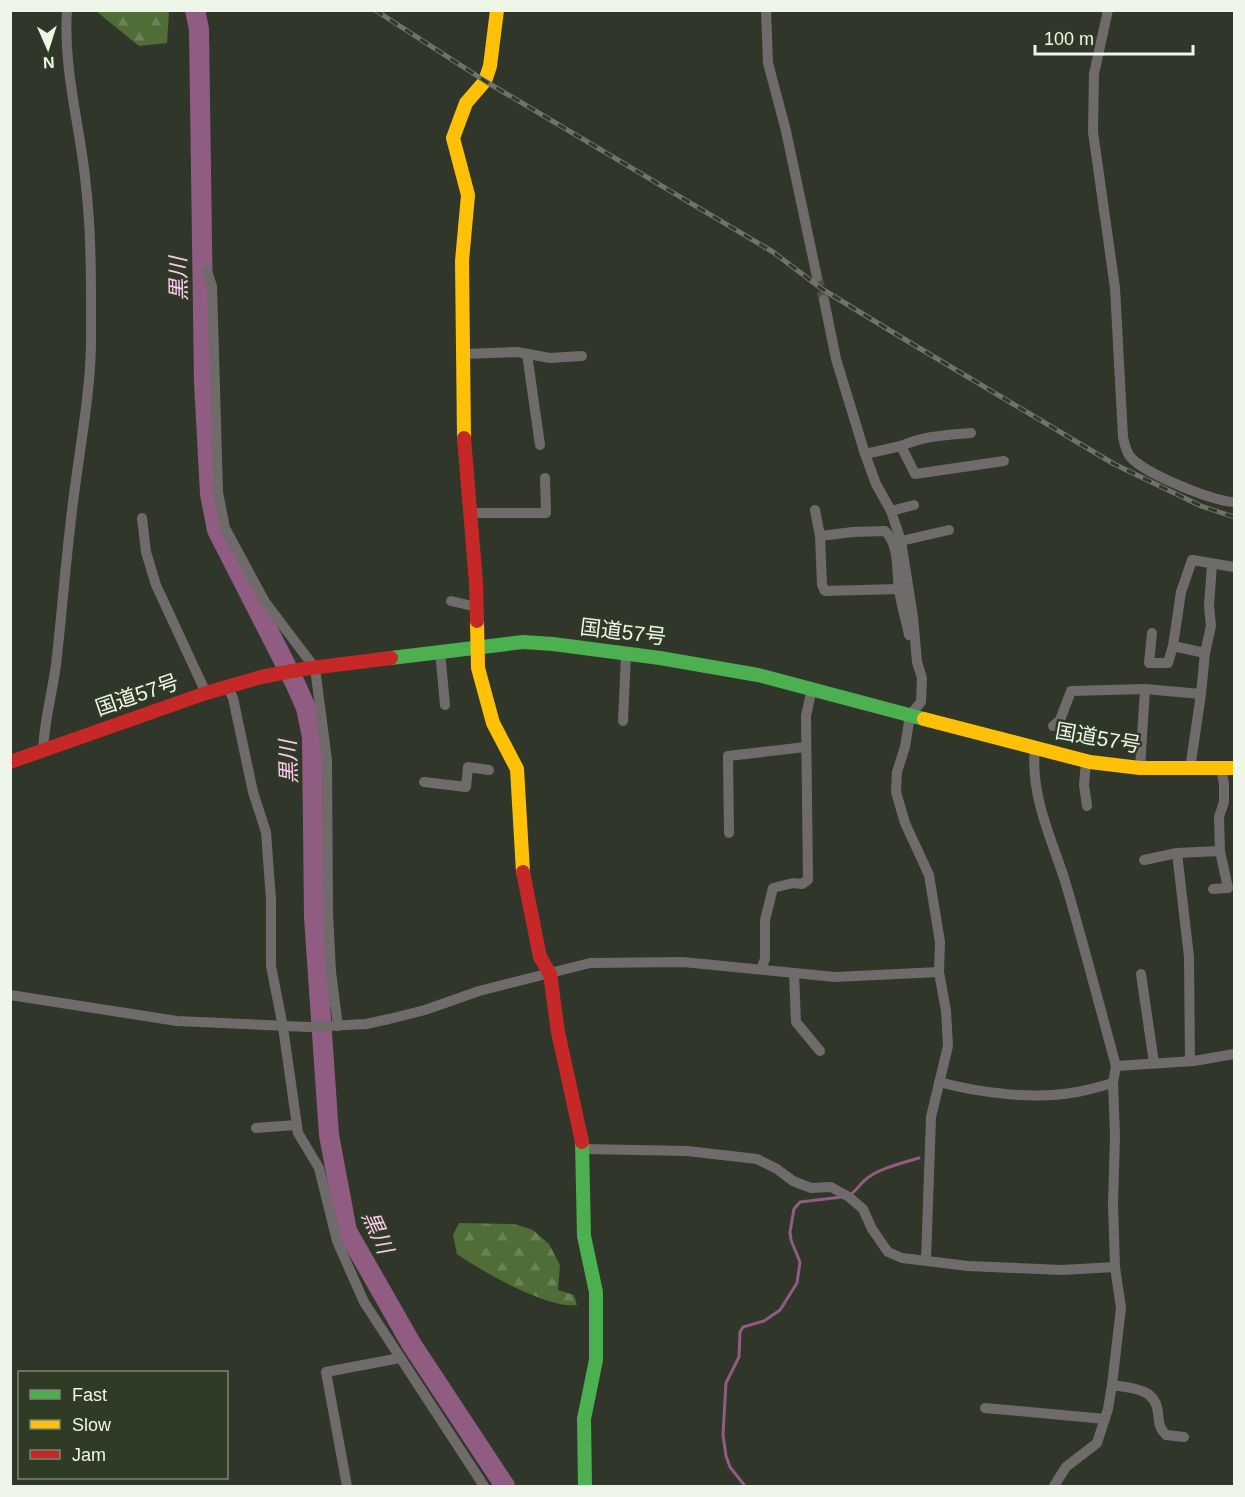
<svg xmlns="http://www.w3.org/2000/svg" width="1245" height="1497" viewBox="0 0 1245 1497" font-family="Helvetica,'Noto Sans JP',sans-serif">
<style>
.forest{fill:url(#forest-firs)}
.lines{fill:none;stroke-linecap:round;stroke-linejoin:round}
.stream{stroke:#905c82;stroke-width:3}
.river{stroke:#905c82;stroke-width:20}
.street-tunnel{stroke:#4c5346;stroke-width:10;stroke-dasharray:10 5;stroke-linecap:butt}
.street{stroke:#706b6b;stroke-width:10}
.fast{stroke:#4caf50;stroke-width:14}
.slow{stroke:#ffc107;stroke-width:14}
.jam{stroke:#c62828;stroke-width:14}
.rail-casing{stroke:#71716d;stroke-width:5}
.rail{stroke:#2f3b25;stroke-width:3;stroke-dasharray:9;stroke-linecap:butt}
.labels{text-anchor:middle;stroke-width:5;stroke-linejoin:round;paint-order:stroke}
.street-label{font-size:21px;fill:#edf6e8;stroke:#2f3b25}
.water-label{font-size:22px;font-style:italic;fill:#fcc9ee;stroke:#2f3b25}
</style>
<defs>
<pattern id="forest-firs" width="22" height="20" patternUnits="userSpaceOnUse" patternTransform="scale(1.5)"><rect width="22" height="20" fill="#506d38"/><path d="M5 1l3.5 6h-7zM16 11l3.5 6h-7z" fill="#6a8255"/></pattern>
</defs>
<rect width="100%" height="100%" fill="#30362a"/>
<g class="forest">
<path d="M 96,11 L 169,11 L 167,43 L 139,46 Z"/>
<path d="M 459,1223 L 514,1224 L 533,1230 L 549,1244 L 560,1265 L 558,1290 L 574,1295 L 577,1305 C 548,1309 481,1271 457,1254 L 453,1235 Z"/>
</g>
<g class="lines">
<g class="stream">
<path d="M 851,1194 C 857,1190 860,1184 865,1180 C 877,1169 902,1163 919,1158"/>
<path d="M 745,1486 L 730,1467 L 726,1456 L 723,1435 L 726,1383 L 739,1357 L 740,1332 L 743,1327 L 764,1321 L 780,1310 L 797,1283 L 800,1262 L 791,1240 L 790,1232 L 794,1209 L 800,1202 L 842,1197"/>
</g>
<path class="river" d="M 195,10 L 199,29 L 204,382 L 210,494 L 217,530 L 295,683 L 306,708 L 312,737 L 314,917 L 329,1135 L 347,1231 L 412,1345 L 505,1486"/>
<path class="street-tunnel" d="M 817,277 L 824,300"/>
<g class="street">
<path d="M 766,10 L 768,63 L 786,131 L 817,277"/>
<path d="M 1108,10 L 1094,74 L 1093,132 L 1115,288 L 1123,437 C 1124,442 1126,450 1129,455 C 1138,471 1216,503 1234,502"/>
<path d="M 207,271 L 212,286 L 218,492 L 225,528 L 265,602 L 315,668 L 327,760 L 328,914 L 331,972 L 338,1026"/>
<path d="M 824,300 L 836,359 L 865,454 L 876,484 L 891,511 L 901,541 L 913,617 L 917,662 L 922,678 L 921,702 L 910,715 L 905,747 L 897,772 L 896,792 L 905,823 L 929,875 L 940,942 L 939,972 L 946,1011 L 948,1046 L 931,1117 L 926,1260"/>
<path d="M 464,354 L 517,352 L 550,358 L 582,356"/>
<path d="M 527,354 L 540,445"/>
<path d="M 901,446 C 923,436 946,435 971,433"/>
<path d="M 865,454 L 901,446 L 915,474 L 1004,461"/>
<path d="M 815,510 L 820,536"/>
<path d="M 891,511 L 914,505"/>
<path d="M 470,513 L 546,513 L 545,478"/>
<path d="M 142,518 L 146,552 L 156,585 L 206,693"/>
<path d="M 901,541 L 949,530"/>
<path d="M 899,589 L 825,591 L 822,585 L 820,536 L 853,532 L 885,531 C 900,546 896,569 899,589 C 901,605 906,620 909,635"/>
<path d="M 451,601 L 477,607"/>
<path d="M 1152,633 L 1149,663 L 1168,663 L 1173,646 L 1181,592 L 1192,560 L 1234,567"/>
<path d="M 1173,646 L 1205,653"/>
<path d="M 440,652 L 445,705"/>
<path d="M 227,686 L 233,698 L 253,792 L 266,832 L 271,900 L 271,966 L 283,1027 L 298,1133 L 319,1168 L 337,1241 L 364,1302 L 484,1486"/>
<path d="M 623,721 L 626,654"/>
<path d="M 1053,726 L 1060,720 L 1071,691 L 1145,689"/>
<path d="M 1035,748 C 1030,795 1051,837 1065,881 C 1083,942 1099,1004 1116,1066 L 1113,1083 L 1115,1136 L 1113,1204 L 1115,1267 L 1121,1308 L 1112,1385 L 1108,1409 L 1097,1443 L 1066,1467 L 1054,1486"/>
<path d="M 43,751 C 44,722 52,694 56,665 C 63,604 67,542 76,480 C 82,435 90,391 91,345 C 91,289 92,233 85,177 C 79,122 63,67 67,10"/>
<path d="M 1086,761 L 1084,785 L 1087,806"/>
<path d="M 1140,768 L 1145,689 L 1201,694"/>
<path d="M 1190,769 L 1201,694 L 1205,653 L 1211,626 L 1209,606 L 1212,564"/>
<path d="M 424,782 L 466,787 L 468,767 L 489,770"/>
<path d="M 729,833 L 728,756 L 806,747"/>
<path d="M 1220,851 L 1219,817 L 1224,802 L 1224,784 L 1221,768"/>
<path d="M 1177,853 L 1189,957 L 1190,1061"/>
<path d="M 1144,860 L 1177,853 L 1220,851 L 1228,888 L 1213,889"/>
<path d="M 761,969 L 765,959 L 765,920 L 773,888 L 793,883 L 802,884 L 808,880 L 806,716 L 812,688"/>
<path d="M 794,973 L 796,1022 L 820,1051"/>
<path d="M 1141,974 L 1154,1063"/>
<path d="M 10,995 L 177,1021 L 308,1027 L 366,1024 L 389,1019 L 425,1010 L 479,991 L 590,963 L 683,962 L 835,977 L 939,972"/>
<path d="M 1116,1066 L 1194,1061 L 1234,1054"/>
<path d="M 939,1082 C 980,1093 1034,1100 1077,1092 C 1089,1090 1101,1086 1113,1083"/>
<path d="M 256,1128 L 296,1125"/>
<path d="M 584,1149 L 687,1151 L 757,1159 L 777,1169 L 793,1181 L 811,1188 L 831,1187 L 849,1197 L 863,1209 L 872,1229 L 888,1252 L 902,1258 L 968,1266 L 1062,1270 L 1115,1267"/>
<path d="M 1112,1385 C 1132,1388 1156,1388 1158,1413 C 1159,1423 1159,1428 1166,1435 L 1184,1437"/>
<path d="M 985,1408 L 1105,1419"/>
<path d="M 347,1486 L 326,1372 L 400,1358"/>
</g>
<g class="fast">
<path d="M 391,658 L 523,642 L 553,644 L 660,658 L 758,675 L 924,719"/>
<path d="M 582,1142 L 584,1236 L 596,1292 L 596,1360 L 584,1419 L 585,1486"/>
</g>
<g class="slow">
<path d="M 464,438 L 462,261 L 468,195 L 453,138 L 466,103 L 485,81 L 490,66 L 497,10"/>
<path d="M 477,621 L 478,668 L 493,723 L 517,769 L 523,872"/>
<path d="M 924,719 L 1090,762 L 1140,768 L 1234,768"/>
</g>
<g class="jam">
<path d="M 464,438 L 476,583 L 477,621"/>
<path d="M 10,762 L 206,693 L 261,677 L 303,669 L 391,658"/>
<path d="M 523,872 L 540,957 L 550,974 L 558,1032 L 582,1142"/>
</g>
<defs>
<path id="rail" d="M 375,10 L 485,81 L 773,252 L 822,289 L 894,333 L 1114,464 L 1201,506 L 1234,517"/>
</defs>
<use href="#rail" class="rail-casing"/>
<use href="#rail" class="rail"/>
</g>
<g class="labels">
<g class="street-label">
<text transform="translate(623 632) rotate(7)" y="7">国道57号</text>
<text transform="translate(137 695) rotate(-19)" y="7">国道57号</text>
<text transform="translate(1098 738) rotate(10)" y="7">国道57号</text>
</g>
<g class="water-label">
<text transform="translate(178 279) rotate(-91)" y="8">黒川</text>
<text transform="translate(288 762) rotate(-92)" y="8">黒川</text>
<text transform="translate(378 1232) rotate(66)" y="8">黒川</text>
</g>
</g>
<rect width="1245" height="1497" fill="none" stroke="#edf6e8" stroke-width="24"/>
<rect x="18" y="1371" width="210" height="108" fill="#2f3b25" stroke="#7b8673" stroke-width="1.5"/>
<rect x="30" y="1390" width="30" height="9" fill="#4caf50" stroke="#7b8673" stroke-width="1.5"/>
<text x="72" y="1401" font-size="18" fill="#edf6e8">Fast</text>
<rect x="30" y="1420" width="30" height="9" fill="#ffc107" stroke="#7b8673" stroke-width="1.5"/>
<text x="72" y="1431" font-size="18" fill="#edf6e8">Slow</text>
<rect x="30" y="1450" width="30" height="9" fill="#c62828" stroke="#7b8673" stroke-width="1.5"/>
<text x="72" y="1461" font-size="18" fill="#edf6e8">Jam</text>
<g transform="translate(48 48) rotate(177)" stroke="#2f3b25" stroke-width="4.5" paint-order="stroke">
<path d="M0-4.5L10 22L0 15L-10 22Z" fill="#edf6e8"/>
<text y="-9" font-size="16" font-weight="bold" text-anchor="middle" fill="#edf6e8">N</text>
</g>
<path d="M1035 45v9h158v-9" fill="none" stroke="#edf6e8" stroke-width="3"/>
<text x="1044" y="45" font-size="18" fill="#edf6e8" stroke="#2f3b25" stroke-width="4.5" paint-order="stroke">100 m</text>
</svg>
